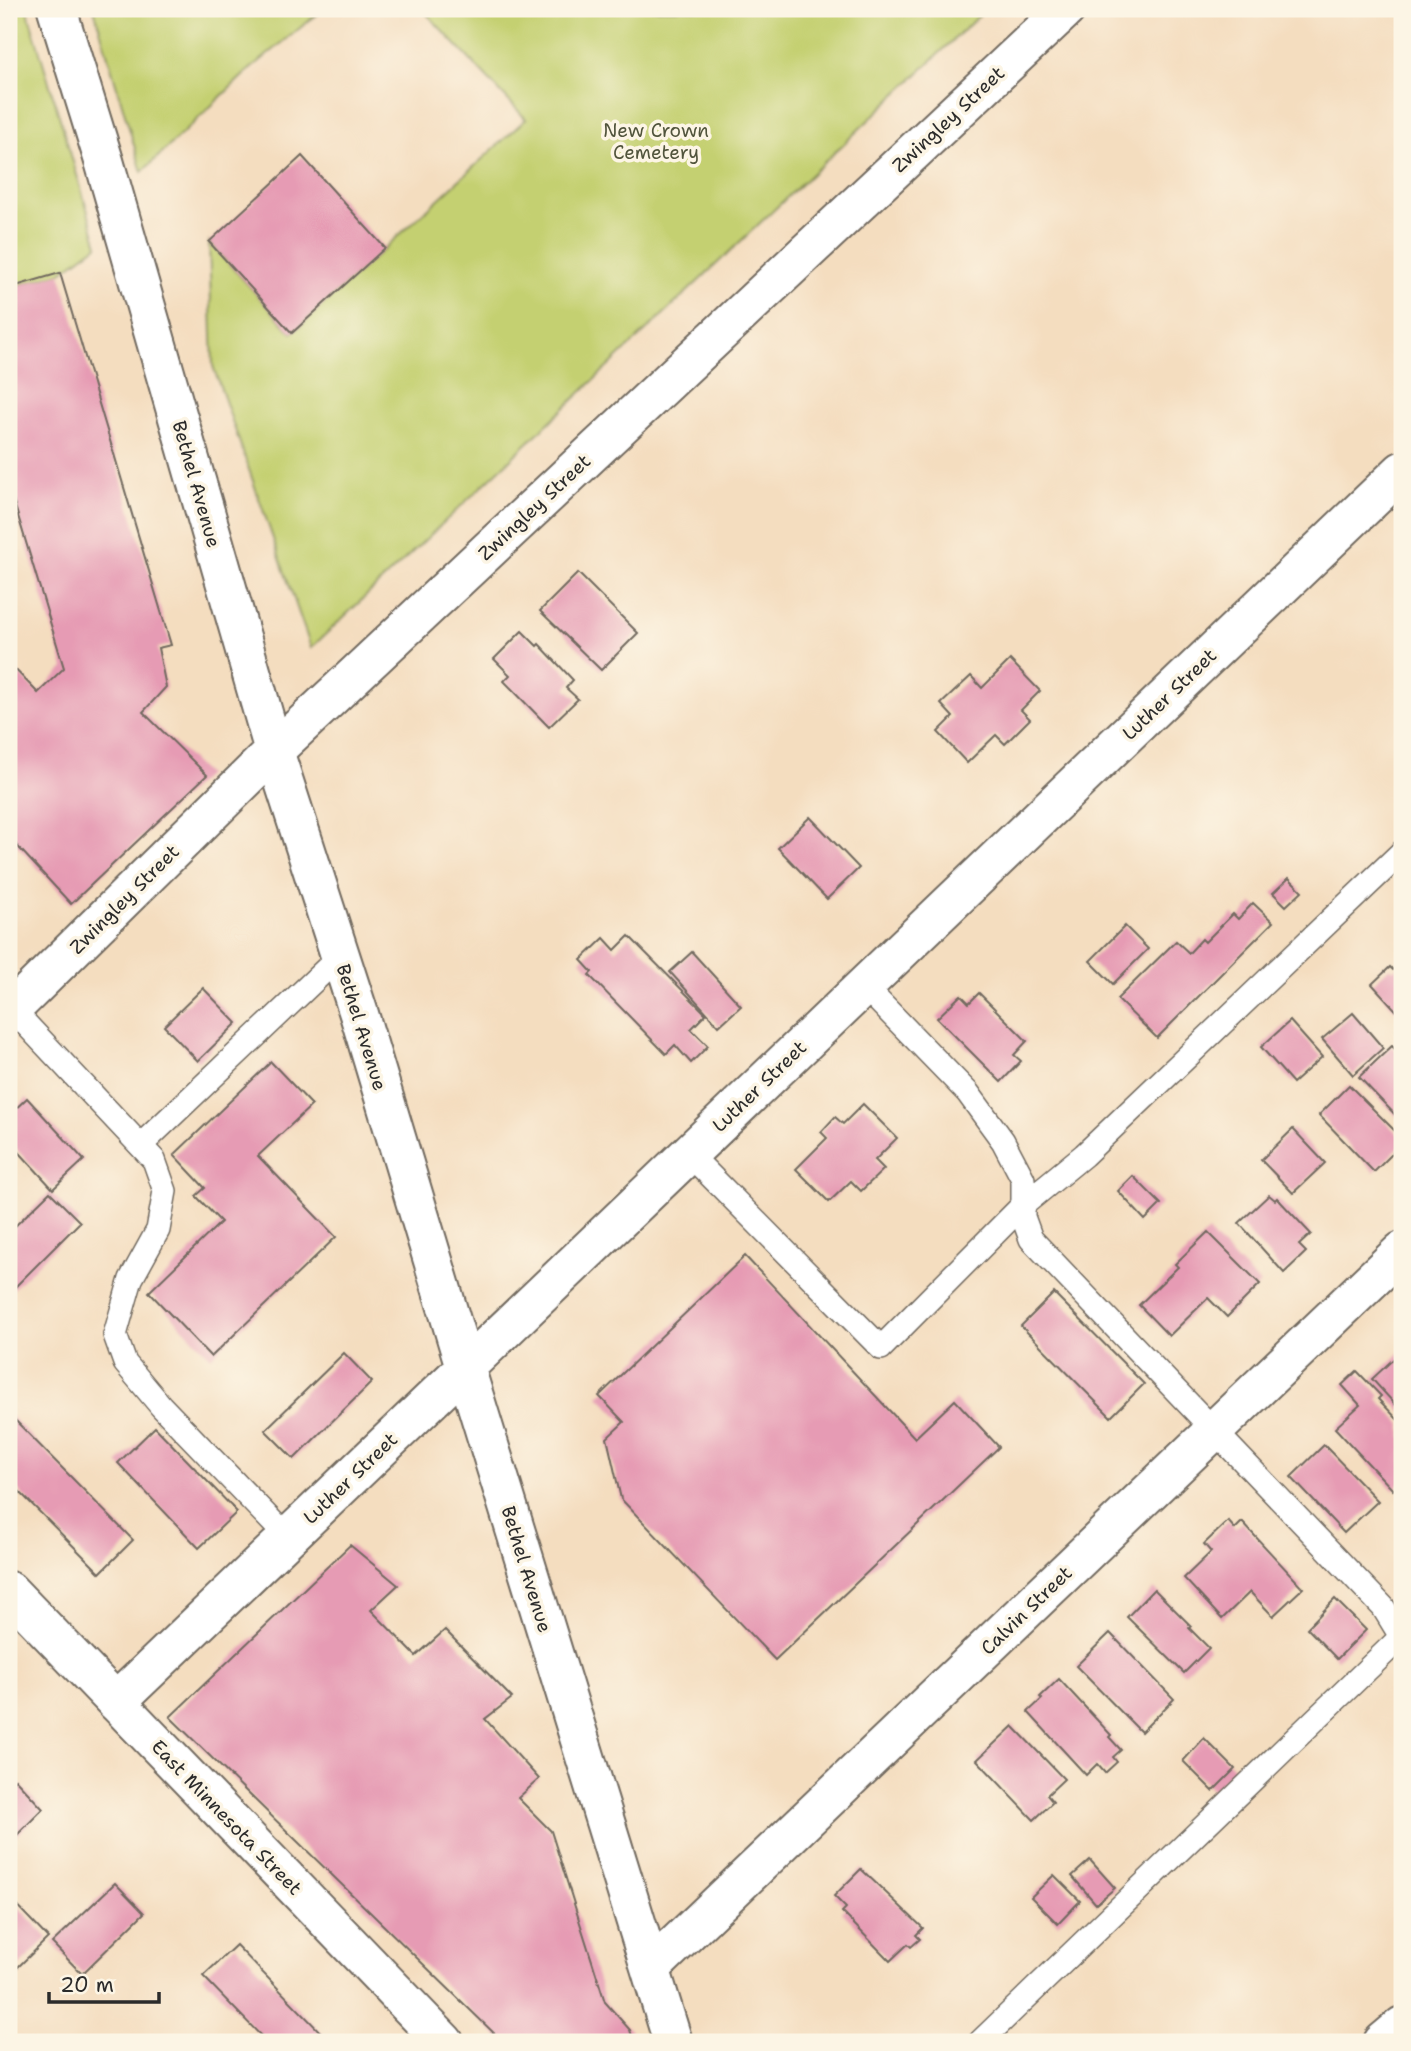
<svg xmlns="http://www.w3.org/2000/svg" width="1411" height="2051" viewBox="0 0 1411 2051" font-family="'Shantell Sans',sans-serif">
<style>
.green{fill:#c4d071;stroke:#787e4e;stroke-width:2}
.building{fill:#e69bb4}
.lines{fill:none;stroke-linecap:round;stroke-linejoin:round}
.service-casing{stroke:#71695f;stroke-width:26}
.minor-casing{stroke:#71695f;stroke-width:42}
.tertiary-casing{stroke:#71695f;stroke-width:42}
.secondary-casing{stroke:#71695f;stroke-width:42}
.service{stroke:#fff;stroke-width:23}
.minor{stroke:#fff;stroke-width:38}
.tertiary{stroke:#fff;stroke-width:38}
.secondary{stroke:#fff;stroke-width:38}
.labels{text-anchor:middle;stroke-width:7;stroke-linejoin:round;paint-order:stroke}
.street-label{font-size:19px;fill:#2b2b2b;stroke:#fcf5e5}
.park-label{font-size:19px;fill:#51543c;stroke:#fcf5e5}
</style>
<rect width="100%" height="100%" fill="#fcf5e5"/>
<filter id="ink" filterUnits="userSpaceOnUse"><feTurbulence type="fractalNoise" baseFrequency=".0143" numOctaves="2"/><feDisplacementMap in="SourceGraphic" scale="14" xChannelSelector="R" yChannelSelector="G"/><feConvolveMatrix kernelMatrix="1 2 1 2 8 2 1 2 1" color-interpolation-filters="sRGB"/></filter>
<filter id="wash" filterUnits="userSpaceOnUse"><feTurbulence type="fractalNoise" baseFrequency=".00686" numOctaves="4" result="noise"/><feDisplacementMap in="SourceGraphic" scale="28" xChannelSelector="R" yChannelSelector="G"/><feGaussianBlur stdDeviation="1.57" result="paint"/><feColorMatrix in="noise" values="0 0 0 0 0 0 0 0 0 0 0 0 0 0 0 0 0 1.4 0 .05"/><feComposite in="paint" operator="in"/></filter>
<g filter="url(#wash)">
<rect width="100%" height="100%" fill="#f4ddbf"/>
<g class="green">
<path d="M 9,9 L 27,9 L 98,245 L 60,273 L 9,288 Z"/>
<path d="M 94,9 L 323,9 L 248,71 L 142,172 Z"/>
<path d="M 419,9 L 986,9 L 311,648 L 213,366 L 209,242 L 292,333 L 526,119 L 427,14 Z"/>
</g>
<g id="blocks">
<g class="building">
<path d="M 302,156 L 385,248 L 292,333 L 209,242 Z"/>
<path d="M 60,273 L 171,645 L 158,648 L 166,687 L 143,712 L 207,775 L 71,904 L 9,837 L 9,663 L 38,693 L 64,668 L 9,486 L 9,288 Z"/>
<path d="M 578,573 L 638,633 L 601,670 L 540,611 Z"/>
<path d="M 522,631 L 537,646 L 539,644 L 573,680 L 566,688 L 578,699 L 549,727 L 504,681 L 510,675 L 494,659 Z"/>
<path d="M 1010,660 L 1040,691 L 1021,710 L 1030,719 L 1005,744 L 996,735 L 967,763 L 938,732 L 953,717 L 941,704 L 971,676 L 982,688 Z"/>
<path d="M 810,817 L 859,868 L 827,899 L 778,848 Z"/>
<path d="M 1289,878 L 1302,891 L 1286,906 L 1273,893 Z"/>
<path d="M 1253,903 L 1273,922 L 1157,1038 L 1117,999 L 1176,941 L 1189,953 L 1202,939 L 1205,942 L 1233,914 L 1238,919 Z"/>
<path d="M 1125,926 L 1148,949 L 1113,984 L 1090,961 Z"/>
<path d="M 629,936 L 706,1014 L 691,1029 L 708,1046 L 691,1063 L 675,1045 L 666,1054 L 589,975 L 592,972 L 581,960 L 604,938 L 615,950 Z"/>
<path d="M 692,952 L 741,1006 L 719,1026 L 670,972 Z"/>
<path d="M 1402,962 L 1402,1017 L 1372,984 L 1390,967 L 1393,970 Z"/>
<path d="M 203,988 L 237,1023 L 198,1061 L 164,1026 Z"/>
<path d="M 979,993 L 1027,1041 L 1014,1055 L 1021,1061 L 1001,1082 L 937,1018 L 961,995 L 969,1003 Z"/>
<path d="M 1353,1013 L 1383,1048 L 1353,1075 L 1322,1039 Z"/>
<path d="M 1290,1021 L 1322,1057 L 1293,1083 L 1261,1047 Z"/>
<path d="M 1392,1046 L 1402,1056 L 1402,1122 L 1359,1077 Z"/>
<path d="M 271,1062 L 312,1105 L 258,1156 L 336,1237 L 211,1357 L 149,1292 L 221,1222 L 196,1196 L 205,1188 L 174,1155 Z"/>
<path d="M 1349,1085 L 1402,1138 L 1402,1144 L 1374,1172 L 1319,1115 Z"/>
<path d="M 27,1098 L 84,1160 L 53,1189 L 9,1141 L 9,1115 Z"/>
<path d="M 863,1104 L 897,1138 L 875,1160 L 884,1169 L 861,1191 L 851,1181 L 829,1202 L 796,1169 L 827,1138 L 821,1132 L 835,1117 L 843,1124 Z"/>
<path d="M 1293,1129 L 1325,1163 L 1293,1193 L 1261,1160 Z"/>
<path d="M 1133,1176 L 1161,1204 L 1145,1220 L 1118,1191 Z"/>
<path d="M 50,1192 L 80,1222 L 9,1293 L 9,1232 Z"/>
<path d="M 1269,1195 L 1275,1200 L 1277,1198 L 1311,1234 L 1299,1245 L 1306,1252 L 1284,1273 L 1239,1223 Z"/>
<path d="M 1208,1232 L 1260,1284 L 1227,1317 L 1208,1298 L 1169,1336 L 1139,1305 L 1178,1267 L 1175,1264 Z"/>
<path d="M 745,1256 L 915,1438 L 955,1400 L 999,1447 L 775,1660 L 621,1499 L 607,1438 L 624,1422 L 599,1396 Z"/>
<path d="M 1054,1293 L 1144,1384 L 1111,1417 L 1021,1326 Z"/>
<path d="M 1402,1351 L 1402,1412 L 1372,1379 Z"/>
<path d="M 344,1353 L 372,1382 L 294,1459 L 265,1430 Z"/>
<path d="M 1357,1371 L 1381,1396 L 1378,1399 L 1402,1424 L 1402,1481 L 1393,1490 L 1335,1428 L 1360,1405 L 1342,1385 Z"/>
<path d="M 9,1414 L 133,1540 L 100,1573 L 9,1481 Z"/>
<path d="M 155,1427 L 237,1512 L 199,1548 L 118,1463 Z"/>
<path d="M 1324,1445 L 1378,1501 L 1344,1533 L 1291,1477 Z"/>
<path d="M 1228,1521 L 1235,1529 L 1242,1522 L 1303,1588 L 1273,1616 L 1250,1592 L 1222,1619 L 1184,1578 L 1211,1552 L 1204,1544 Z"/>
<path d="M 350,1545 L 398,1585 L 371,1610 L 416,1656 L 445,1630 L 512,1698 L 485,1719 L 539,1779 L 518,1798 L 551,1831 L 605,2002 L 630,2030 L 634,2042 L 503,2042 L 170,1717 Z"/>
<path d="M 1154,1589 L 1191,1626 L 1189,1628 L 1209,1648 L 1184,1673 L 1127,1617 Z"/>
<path d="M 1335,1599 L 1366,1630 L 1337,1659 L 1307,1628 Z"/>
<path d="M 1110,1633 L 1174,1699 L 1141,1732 L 1076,1666 Z"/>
<path d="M 1059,1679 L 1111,1735 L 1109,1737 L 1121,1750 L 1113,1757 L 1117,1762 L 1105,1773 L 1097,1764 L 1086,1775 L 1028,1712 L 1042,1699 L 1040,1697 Z"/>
<path d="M 1013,1726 L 1064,1779 L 1047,1795 L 1053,1802 L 1034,1820 L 977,1760 Z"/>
<path d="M 1204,1738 L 1235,1769 L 1213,1791 L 1183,1761 Z"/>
<path d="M 15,1779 L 43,1809 L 9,1843 L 9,1785 Z"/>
<path d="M 1090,1860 L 1115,1888 L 1096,1904 L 1072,1876 Z"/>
<path d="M 861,1869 L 923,1928 L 916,1935 L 920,1939 L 911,1947 L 908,1944 L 890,1961 L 842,1912 L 846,1908 L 834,1896 Z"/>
<path d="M 1054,1875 L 1080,1901 L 1058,1924 L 1031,1897 Z"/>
<path d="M 115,1883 L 144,1913 L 82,1974 L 52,1943 Z"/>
<path d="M 9,1897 L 48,1938 L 18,1967 L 9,1957 Z"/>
<path d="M 236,1945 L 330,2042 L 267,2042 L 203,1976 Z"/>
</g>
</g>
</g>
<g filter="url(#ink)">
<use href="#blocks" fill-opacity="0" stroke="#71695f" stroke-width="2"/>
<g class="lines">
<defs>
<g id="service">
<path d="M 864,986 L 968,1093 L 1003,1141 L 1023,1179 L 1023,1217 L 1031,1239 L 1383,1607 L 1402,1638"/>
<path d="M 9,1006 L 154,1160 L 165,1191 L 158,1230 L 131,1279 L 115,1335 L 125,1363 L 161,1406 L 288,1538"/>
<path d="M 141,1145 L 340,956"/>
<path d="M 688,1153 L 881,1348 L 1023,1205 L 1084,1155 L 1402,852"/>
<path d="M 980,2042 L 1402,1636"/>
</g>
<g id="minor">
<path d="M 9,1012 L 274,751 L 1066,9"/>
<path d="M 9,1591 L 444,2042"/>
<path d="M 116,1702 L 1402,471"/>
<path d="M 651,1968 L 1402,1251"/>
</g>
<path id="tertiary" d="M 57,9 L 104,161 L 274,751 L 359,1014 L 465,1367 L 673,2042"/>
<path id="secondary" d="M 1383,2042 L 1402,2026"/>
</defs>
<use href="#service" class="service-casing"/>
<use href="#minor" class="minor-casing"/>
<use href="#tertiary" class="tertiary-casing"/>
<use href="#secondary" class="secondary-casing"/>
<use href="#service" class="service"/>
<use href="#minor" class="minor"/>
<use href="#tertiary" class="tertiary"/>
<use href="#secondary" class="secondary"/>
</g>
</g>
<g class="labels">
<g class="street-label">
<text transform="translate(948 119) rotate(-43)" y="7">Zwingley Street</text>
<text transform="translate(197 484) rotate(74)" y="7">Bethel Avenue</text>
<text transform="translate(534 507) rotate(-43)" y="7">Zwingley Street</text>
<text transform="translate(1169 694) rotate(-44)" y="7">Luther Street</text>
<text transform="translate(124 899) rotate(-45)" y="7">Zwingley Street</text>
<text transform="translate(362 1027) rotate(73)" y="7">Bethel Avenue</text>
<text transform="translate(759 1086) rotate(-44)" y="7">Luther Street</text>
<text transform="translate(350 1478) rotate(-44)" y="7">Luther Street</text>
<text transform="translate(527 1569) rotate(73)" y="7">Bethel Avenue</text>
<text transform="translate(1026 1610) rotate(-44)" y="7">Calvin Street</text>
<text transform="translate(227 1817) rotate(46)" y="7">East Minnesota Street</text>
</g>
<g class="park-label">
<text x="656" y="137">New Crown<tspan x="656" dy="22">Cemetery</tspan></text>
</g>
</g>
<rect width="1411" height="2051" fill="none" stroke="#fcf5e5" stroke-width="35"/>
<path d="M49 1992v10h110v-10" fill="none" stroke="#2b2b2b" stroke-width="3.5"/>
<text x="60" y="1992" font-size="21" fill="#2b2b2b" stroke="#fcf5e5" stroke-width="5" paint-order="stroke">20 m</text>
</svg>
